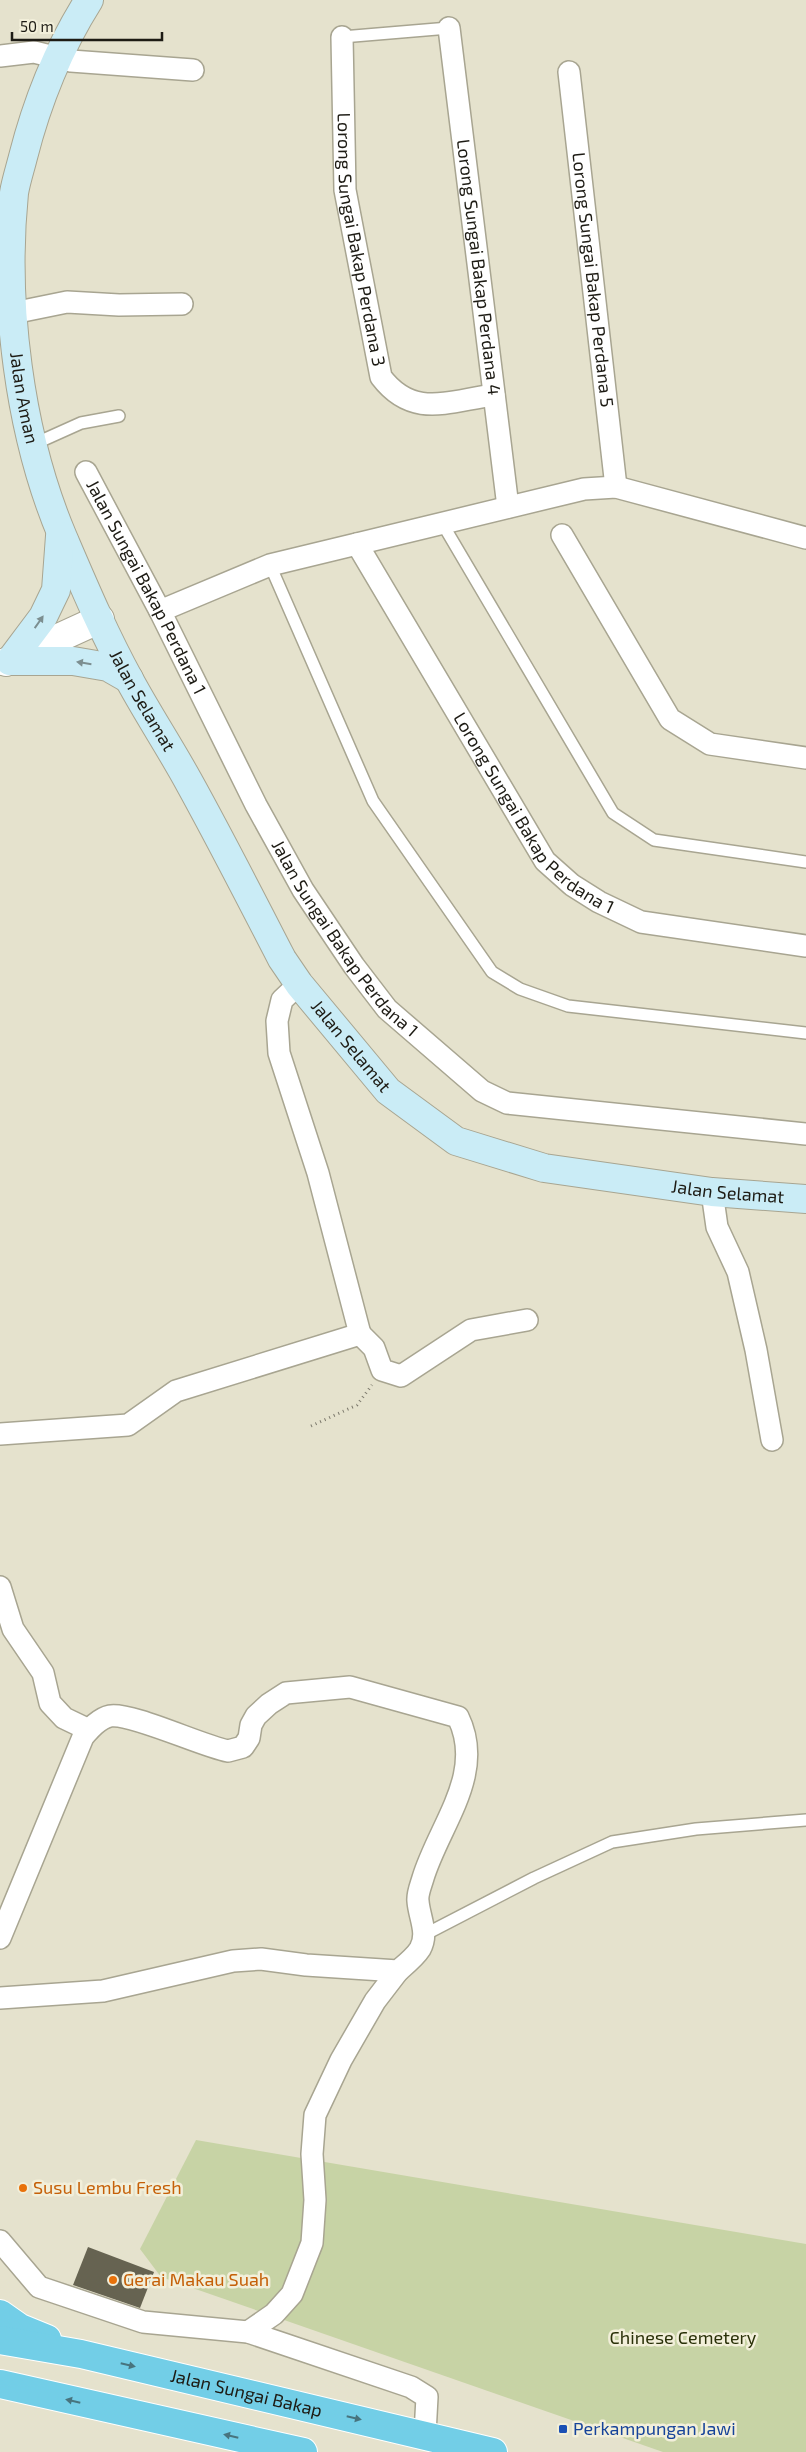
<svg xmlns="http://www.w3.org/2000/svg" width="806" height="2452" viewBox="0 0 806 2452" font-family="'Exo 2',sans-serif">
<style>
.green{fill:#c7d3a5}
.building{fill:#666351}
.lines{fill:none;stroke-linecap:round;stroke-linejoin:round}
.service-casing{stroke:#a8a591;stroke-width:14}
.minor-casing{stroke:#a8a591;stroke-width:24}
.tertiary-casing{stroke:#a8a591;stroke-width:30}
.secondary-casing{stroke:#a8a591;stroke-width:30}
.trunk-casing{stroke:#fff;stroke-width:30}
.path{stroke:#7c796c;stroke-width:3;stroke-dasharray:1 4;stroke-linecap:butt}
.service{stroke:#fff;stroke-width:11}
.minor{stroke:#fff;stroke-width:21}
.tertiary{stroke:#fff;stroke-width:28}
.secondary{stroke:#caecf6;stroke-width:28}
.trunk{stroke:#72cee7;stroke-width:28}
.oneway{fill:#7c8e90}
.oneway2{fill:#48747e}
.food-dot{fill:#e8710a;stroke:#f2efda;stroke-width:2}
.transit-dot{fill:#1a4fb4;stroke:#f2efda;stroke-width:2}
.labels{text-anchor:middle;stroke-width:5;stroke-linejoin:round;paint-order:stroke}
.street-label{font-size:18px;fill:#1d1b14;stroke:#f2efda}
.food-label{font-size:18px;fill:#c56008;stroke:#f2efda;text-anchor:start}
.park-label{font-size:18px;fill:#2a3109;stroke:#f2efda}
.transit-label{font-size:18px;fill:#164399;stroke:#f2efda;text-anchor:start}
</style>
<rect width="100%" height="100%" fill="#e5e2cd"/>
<path class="green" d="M 196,2140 L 806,2244 L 806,2452 L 663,2452 L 161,2277 L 140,2249 Z"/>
<path class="building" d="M 88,2247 L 154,2272 L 140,2308 L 73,2285 Z"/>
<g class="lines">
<defs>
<g id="service">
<path d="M 342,37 L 449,28"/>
<path d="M 32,445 L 81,423 L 119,416"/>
<path d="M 442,523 L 613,813 L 654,840 L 806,862"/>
<path d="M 270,565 L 373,801 L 492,972 L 520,989 L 568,1006 L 806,1033"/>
<path d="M 424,1935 L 534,1878 L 612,1842 L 696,1829 L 806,1820"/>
</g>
<g id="minor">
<path id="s1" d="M 449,28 L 508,507"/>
<path id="s2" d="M 342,37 L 345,190 L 381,377 C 413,419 448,401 494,395"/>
<path d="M 0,56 L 34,52 L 71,61 L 193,70"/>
<path id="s3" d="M 569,72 L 616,487"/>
<path d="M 13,313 L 67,302 L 119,305 L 182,304"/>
<path id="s4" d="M 86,472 L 160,611 L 256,805 L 303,890 L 354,966 L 387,1009 L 482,1091 L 507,1103 L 806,1134"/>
<path d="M 562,535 L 670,719 L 710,744 L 806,758"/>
<path id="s5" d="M 357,544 L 545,861 L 572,885 L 599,902 L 641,922 L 806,946"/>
<path d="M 160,611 L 270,565 L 584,489 L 616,487 L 806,538"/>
<path d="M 712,1192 L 717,1227 L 738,1272 L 756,1350 L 772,1440"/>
<path d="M 360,1334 L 374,1348 L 382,1370 L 401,1376 L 471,1330 L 527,1320"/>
<path d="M 0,1434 L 128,1425 L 176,1391 L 360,1334 L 318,1173 L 279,1053 L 277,1021 L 282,1000 L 299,984"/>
<path d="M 0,1587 L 13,1629 L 43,1673 L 50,1703 L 64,1718 L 89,1730"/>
<path d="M 0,1938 L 83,1737 C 89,1729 100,1718 110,1716 C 130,1712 202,1746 228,1751 L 243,1747 L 249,1738 L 251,1725 L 256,1716 L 269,1704 L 286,1693 L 350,1687 L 458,1717 C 486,1774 439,1825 423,1878 C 421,1885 417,1894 418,1901 C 419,1917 429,1933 420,1949 C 415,1957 405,1965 398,1971 L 306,1965 L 261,1959 L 233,1961 L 103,1991 L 0,1998"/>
<path d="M 0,2241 L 39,2287 L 143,2322 L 248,2332 L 411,2387 L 427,2397 L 425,2434"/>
<path d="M 248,2332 L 274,2314 L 292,2294 L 312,2243 L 315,2200 L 312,2154 L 315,2115 L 341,2060 L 375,2001 L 398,1971"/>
</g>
<path id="tertiary" d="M 6,662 L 100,619"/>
<g id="secondary">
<path id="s6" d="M 89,0 C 58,49 37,102 23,157 C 20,169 16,181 14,193 C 3,302 19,433 62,535 C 83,584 104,634 130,681 C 149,716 171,749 190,784 C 222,842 252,901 282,959 L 299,984 L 388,1091 L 456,1141 L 544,1168 L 712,1192 L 806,1199"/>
<path d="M 10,661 L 43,617 L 56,590 L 60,536"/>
<path d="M 10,661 L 73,661 L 108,667 L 129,679"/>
</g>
<g id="trunk">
<path d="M 0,2314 L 20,2328 L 47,2339"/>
<path id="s7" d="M 0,2340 L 81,2354 L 493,2452"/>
<path d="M 0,2384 L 303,2452"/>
</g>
</defs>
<use href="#service" class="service-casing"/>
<use href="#minor" class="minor-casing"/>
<use href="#tertiary" class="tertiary-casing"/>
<use href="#secondary" class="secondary-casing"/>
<use href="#trunk" class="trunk-casing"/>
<path class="path" d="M 311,1426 L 357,1405 L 372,1385"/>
<use href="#service" class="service"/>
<use href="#minor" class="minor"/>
<use href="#tertiary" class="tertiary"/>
<use href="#secondary" class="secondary"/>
<use href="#trunk" class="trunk"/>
</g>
<defs><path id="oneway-solid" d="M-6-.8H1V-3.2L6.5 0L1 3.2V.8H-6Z" transform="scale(1.25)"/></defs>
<g class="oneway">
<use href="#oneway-solid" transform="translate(39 622) rotate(-55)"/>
<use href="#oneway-solid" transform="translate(84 663) rotate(-171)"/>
</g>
<g class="oneway2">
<use href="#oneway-solid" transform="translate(128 2365) rotate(13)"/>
<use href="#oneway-solid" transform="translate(73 2401) rotate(-167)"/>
<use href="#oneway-solid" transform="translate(354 2418) rotate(13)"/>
<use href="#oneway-solid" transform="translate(231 2436) rotate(-167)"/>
</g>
<g class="food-dot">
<circle cx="23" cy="2188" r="5"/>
<circle cx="113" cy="2280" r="5"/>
</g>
<rect class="transit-dot" x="558" y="2424" width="10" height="10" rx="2.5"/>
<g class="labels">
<g class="street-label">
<text dy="6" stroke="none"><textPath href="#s2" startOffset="204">Lorong Sungai Bakap Perdana 3</textPath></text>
<text dy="6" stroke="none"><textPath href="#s1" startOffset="241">Lorong Sungai Bakap Perdana 4</textPath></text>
<text dy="6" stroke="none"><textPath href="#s3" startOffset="209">Lorong Sungai Bakap Perdana 5</textPath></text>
<text dy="6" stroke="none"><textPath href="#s6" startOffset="414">Jalan Aman</textPath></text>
<text dy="6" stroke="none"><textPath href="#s4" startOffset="130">Jalan Sungai Bakap Perdana 1</textPath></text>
<text dy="6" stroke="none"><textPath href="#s6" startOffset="741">Jalan Selamat</textPath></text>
<text dy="6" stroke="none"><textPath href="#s5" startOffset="325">Lorong Sungai Bakap Perdana 1</textPath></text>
<text dy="6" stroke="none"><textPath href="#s4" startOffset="535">Jalan Sungai Bakap Perdana 1</textPath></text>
<text dy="6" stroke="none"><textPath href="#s6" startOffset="1146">Jalan Selamat</textPath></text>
<text dy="6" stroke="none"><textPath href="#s6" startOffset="1566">Jalan Selamat</textPath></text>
<text dy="6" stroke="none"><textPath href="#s7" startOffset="252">Jalan Sungai Bakap</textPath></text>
</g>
<g class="food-label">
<text x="33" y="2194">Susu Lembu Fresh</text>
<text x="123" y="2286">Gerai Makau Suah</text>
</g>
<g class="park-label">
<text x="683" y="2344">Chinese Cemetery</text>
</g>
<g class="transit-label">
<text x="573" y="2435">Perkampungan Jawi</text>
</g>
</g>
<path d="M12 32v8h150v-8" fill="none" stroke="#1d1b14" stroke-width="2.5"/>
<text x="20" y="32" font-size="15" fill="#1d1b14" stroke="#f2efda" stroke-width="4" paint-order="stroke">50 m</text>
</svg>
